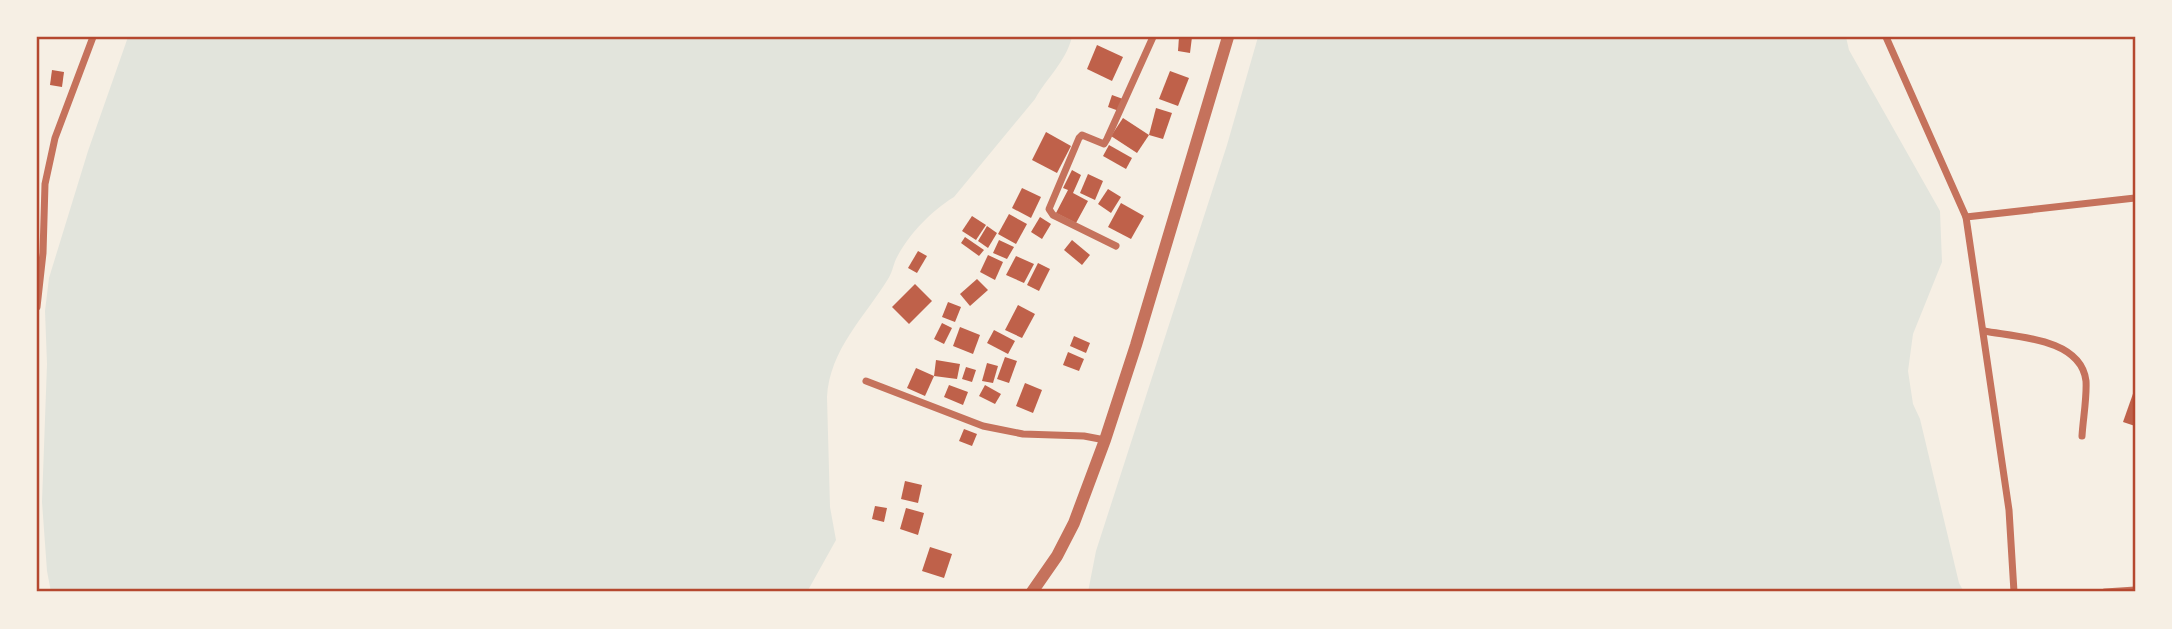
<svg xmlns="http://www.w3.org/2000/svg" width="2172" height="629" viewBox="0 0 2172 629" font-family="Montserrat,sans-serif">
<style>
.green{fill:#e2e4dc}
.building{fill:#bf614a}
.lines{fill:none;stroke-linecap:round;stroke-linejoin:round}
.minor{stroke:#c5725c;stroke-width:7}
.tertiary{stroke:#c5725c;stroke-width:12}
.neatline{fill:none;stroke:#b5482f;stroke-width:2.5}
</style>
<rect width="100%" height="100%" fill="#f6efe4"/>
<g class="green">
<path d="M 128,37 L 1072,37 C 1065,63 1048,76 1035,99 L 954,197 C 931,211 908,235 896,259 C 893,266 892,273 888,279 C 864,318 830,349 827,397 L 830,507 L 836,540 L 807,592 L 51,592 L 47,571 L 42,502 L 47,364 L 45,311 L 49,278 L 88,151 Z"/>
<path d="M 1258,37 L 1846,37 L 1849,50 L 1940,211 L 1942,262 L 1913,334 L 1908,371 L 1913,404 L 1920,419 L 1959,583 L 1964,592 L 1088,592 L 1096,551 L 1227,145 Z"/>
</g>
<g class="building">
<path d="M 1179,37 L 1192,37 L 1190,53 L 1178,51 Z"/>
<path d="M 1097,45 L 1123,57 L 1112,81 L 1087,69 Z"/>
<path d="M 52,70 L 64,72 L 62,87 L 50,85 Z"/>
<path d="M 1170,71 L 1189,78 L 1178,106 L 1159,99 Z"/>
<path d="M 1112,95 L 1123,99 L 1119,111 L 1108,107 Z"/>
<path d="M 1156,108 L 1172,113 L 1163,139 L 1149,135 Z"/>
<path d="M 1123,118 L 1149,135 L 1137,153 L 1111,136 Z"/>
<path d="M 1046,132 L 1071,146 L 1057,173 L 1032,160 Z"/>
<path d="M 1109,145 L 1132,158 L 1126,169 L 1103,156 Z"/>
<path d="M 1072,170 L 1081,175 L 1073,193 L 1088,201 L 1076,223 L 1056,213 L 1068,190 L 1063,188 Z"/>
<path d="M 1088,174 L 1103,181 L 1095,200 L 1080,193 Z"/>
<path d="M 1022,188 L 1041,197 L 1031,218 L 1012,208 Z"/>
<path d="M 1108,189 L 1121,197 L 1111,213 L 1098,204 Z"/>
<path d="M 1121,203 L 1144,216 L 1131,239 L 1108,227 Z"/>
<path d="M 1009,214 L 1027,224 L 1016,244 L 998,234 Z"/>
<path d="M 972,216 L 986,225 L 976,240 L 962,231 Z"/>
<path d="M 1040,217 L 1051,224 L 1042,239 L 1031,232 Z"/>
<path d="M 987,226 L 997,233 L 988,248 L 978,241 Z"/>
<path d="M 965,237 L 984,250 L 979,256 L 961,243 Z"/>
<path d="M 999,240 L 1014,247 L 1007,259 L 993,253 Z"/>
<path d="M 1072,240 L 1090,255 L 1082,265 L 1064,250 Z"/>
<path d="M 918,251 L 927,256 L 917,273 L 908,268 Z"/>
<path d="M 988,255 L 1003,262 L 995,280 L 980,272 Z"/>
<path d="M 1016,256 L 1034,264 L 1024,283 L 1006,275 Z"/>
<path d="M 1038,263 L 1050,269 L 1039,291 L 1027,285 Z"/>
<path d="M 977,279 L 988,290 L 970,306 L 960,294 Z"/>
<path d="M 915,284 L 932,301 L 909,324 L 892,307 Z"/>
<path d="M 948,302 L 961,307 L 955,322 L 942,317 Z"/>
<path d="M 1018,305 L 1035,314 L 1022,338 L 1005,330 Z"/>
<path d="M 942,323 L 952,328 L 944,344 L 934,339 Z"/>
<path d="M 960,327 L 980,335 L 973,354 L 953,346 Z"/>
<path d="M 994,330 L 1015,341 L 1008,354 L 987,343 Z"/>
<path d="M 1074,336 L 1090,343 L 1086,353 L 1070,346 Z"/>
<path d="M 1068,352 L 1084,359 L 1079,371 L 1063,365 Z"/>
<path d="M 1005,357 L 1017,361 L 1009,383 L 997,379 Z"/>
<path d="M 936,360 L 960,364 L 957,379 L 934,376 Z"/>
<path d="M 987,363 L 998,366 L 993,383 L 982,381 Z"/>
<path d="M 966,367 L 976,370 L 972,382 L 962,379 Z"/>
<path d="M 916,368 L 934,376 L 925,396 L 907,388 Z"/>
<path d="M 1025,383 L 1042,390 L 1033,413 L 1016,406 Z"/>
<path d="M 949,385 L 968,392 L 963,405 L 944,397 Z"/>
<path d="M 985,385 L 1001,394 L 995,404 L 979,396 Z"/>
<path d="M 2135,388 L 2135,426 L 2123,422 Z"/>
<path d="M 964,429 L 977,434 L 972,446 L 959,441 Z"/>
<path d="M 905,481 L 922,485 L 918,503 L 901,499 Z"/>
<path d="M 875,506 L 887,508 L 884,522 L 872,519 Z"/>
<path d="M 906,508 L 924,513 L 918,535 L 900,529 Z"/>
<path d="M 930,547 L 952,554 L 944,578 L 922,571 Z"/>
</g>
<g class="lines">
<g class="minor">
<path d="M 1886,37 L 1966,217 L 2009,510 L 2014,592"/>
<path d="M 1966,217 L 2135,198"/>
<path d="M 1116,246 L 1053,215 L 1049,209 L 1079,138 L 1082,135 L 1104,144 L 1107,139 L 1153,37"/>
<path d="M 37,307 L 43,253 L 45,184 L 55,138 L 93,37"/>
<path d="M 1984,331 C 2016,337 2081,338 2086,381 C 2087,398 2083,419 2082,436"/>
<path d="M 866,381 L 983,426 L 1023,434 L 1084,436 L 1105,440"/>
<path d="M 2105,592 L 2135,590"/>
</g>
<path class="tertiary" d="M 1032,592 L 1057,556 L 1074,523 L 1105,440 L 1136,345 L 1228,37"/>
</g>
<rect width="2172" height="629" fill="none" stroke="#f6efe4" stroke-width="77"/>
<rect x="38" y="38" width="2096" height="552" class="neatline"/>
</svg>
